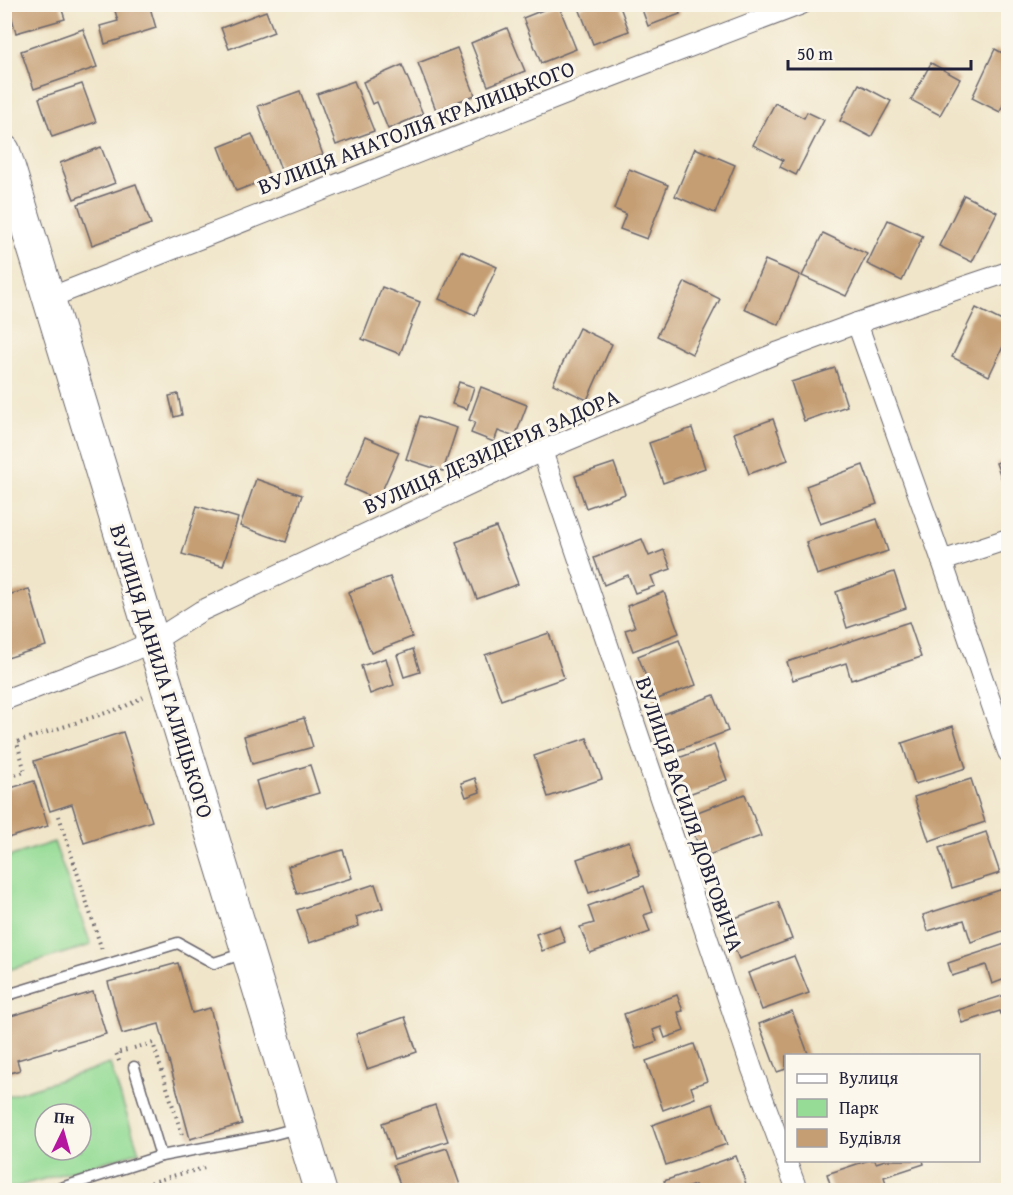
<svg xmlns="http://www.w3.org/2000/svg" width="1013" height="1195" viewBox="0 0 1013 1195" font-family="'Gentium Book Plus',serif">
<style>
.green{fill:#96dc96;stroke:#5c7f68;stroke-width:1.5;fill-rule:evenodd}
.building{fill:#c59e73}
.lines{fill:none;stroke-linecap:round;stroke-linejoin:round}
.service-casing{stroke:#6a666d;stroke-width:13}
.minor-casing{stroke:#6a666d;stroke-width:22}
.primary-casing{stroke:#6a666d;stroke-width:34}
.path{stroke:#6a666d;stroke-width:4;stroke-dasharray:1.5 4.5;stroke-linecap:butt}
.service{stroke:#fff;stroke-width:10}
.minor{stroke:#fff;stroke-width:20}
.primary{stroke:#fff;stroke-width:32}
.labels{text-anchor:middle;stroke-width:6;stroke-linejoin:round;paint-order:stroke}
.street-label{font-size:22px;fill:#22223b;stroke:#fbf7ec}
</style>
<rect width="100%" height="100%" fill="#fbf7ec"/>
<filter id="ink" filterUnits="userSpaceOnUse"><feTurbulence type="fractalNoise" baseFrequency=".0167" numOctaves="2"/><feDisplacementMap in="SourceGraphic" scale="12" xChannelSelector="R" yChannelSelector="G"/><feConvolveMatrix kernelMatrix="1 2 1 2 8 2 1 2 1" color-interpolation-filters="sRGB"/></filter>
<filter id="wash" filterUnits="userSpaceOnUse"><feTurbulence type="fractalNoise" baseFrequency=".008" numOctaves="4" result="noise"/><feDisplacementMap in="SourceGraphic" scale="24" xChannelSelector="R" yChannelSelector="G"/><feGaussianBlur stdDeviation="1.35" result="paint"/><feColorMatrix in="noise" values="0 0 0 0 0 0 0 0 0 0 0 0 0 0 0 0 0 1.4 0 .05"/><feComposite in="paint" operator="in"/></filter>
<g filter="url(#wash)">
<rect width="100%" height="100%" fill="#f0e5c9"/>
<g class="green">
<path d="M 54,842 L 91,945 L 5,971 L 5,858 Z"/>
<path d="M 110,1064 L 139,1152 L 5,1190 L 5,1097 ZM 45,1114 L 81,1114 L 81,1150 L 45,1150 Z"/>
</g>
<g id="blocks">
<g class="building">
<path d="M 8,4 L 60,4 L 65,19 L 16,33 Z"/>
<path d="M 113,4 L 149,4 L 156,28 L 105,44 L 100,26 L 118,21 Z"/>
<path d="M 558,4 L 576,49 L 541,63 L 523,18 Z"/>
<path d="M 588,4 L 619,4 L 629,31 L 593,44 L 579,8 Z"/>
<path d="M 640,4 L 677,4 L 680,14 L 648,26 Z"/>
<path d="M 266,11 L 274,32 L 229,49 L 221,28 Z"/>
<path d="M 507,28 L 525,71 L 488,86 L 471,43 Z"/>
<path d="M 83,29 L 97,67 L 34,89 L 21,51 Z"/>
<path d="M 457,48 L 475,95 L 436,110 L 418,63 Z"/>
<path d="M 995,49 L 1008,56 L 1008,94 L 1000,112 L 972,98 Z"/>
<path d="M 931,63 L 960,79 L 940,115 L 911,100 Z"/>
<path d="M 402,65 L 423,114 L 388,129 L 377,102 L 372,104 L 363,82 Z"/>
<path d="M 354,81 L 374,131 L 336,145 L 317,94 Z"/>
<path d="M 82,84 L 96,122 L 52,137 L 39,98 Z"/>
<path d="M 859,84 L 891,101 L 871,137 L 840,121 Z"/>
<path d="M 300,91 L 323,155 L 281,170 L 258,106 Z"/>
<path d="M 775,103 L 804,118 L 807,112 L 824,120 L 796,175 L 780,167 L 783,160 L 753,145 Z"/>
<path d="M 252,134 L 270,178 L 236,191 L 219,147 Z"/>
<path d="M 101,147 L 115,183 L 74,199 L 60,163 Z"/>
<path d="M 695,148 L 735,165 L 715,213 L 675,196 Z"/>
<path d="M 629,169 L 668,185 L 647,239 L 620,229 L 626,214 L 614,209 Z"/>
<path d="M 136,184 L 151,224 L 92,245 L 78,204 Z"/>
<path d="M 964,195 L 997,212 L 972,262 L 939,246 Z"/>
<path d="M 888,220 L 923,236 L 902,281 L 867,264 Z"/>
<path d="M 823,233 L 867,254 L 846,296 L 802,276 Z"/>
<path d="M 461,251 L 497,267 L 475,315 L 439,299 Z"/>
<path d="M 765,260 L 800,275 L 779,325 L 744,309 Z"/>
<path d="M 685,282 L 720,299 L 692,354 L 657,336 Z"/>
<path d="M 382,287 L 420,302 L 400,354 L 362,339 Z"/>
<path d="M 976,308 L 1008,324 L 1008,336 L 989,376 L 952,357 Z"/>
<path d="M 579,328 L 612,344 L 587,400 L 553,384 Z"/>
<path d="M 835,368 L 847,406 L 804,421 L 791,382 Z"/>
<path d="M 459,382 L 474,387 L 467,409 L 452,404 Z"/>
<path d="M 481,387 L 527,405 L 515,437 L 498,431 L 494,442 L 471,433 L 475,422 L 469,420 Z"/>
<path d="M 178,394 L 182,415 L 174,417 L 169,396 Z"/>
<path d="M 420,416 L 457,428 L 443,471 L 406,459 Z"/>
<path d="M 773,419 L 788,460 L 749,474 L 734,433 Z"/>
<path d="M 692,428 L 705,468 L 663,483 L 649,443 Z"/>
<path d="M 365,437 L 399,452 L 378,500 L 344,485 Z"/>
<path d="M 1008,459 L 1008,496 L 996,463 Z"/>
<path d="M 614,463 L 625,494 L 586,508 L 575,476 Z"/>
<path d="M 863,465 L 877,504 L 820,524 L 806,486 Z"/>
<path d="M 256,479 L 302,495 L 286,542 L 240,526 Z"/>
<path d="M 197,506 L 238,518 L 223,566 L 182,554 Z"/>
<path d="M 877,519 L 888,551 L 817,575 L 806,542 Z"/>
<path d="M 496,527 L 518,584 L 477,599 L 456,542 Z"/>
<path d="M 642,539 L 649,556 L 664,550 L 671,569 L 651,576 L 655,586 L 635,593 L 628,575 L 604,585 L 594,558 Z"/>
<path d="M 894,572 L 906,608 L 847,628 L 836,592 Z"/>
<path d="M 390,577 L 412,637 L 371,653 L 348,592 Z"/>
<path d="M 29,589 L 46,646 L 4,659 L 4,596 Z"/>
<path d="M 664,592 L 679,633 L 633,651 L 625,630 L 635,627 L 627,606 Z"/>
<path d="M 909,622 L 921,657 L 851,680 L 846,663 L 793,680 L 787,662 Z"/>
<path d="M 549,633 L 564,678 L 501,700 L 485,655 Z"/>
<path d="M 679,640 L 696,685 L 655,700 L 638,656 Z"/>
<path d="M 413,649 L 420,672 L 404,677 L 397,655 Z"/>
<path d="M 386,658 L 394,685 L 370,694 L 361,666 Z"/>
<path d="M 714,695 L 728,731 L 673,752 L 659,716 Z"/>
<path d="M 304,718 L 313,747 L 252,764 L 244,736 Z"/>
<path d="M 953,726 L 966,768 L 915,784 L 902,743 Z"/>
<path d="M 123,732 L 152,821 L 84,843 L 72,804 L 50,811 L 34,761 Z"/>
<path d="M 587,738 L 602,779 L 548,797 L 534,756 Z"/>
<path d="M 714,745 L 727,780 L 686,795 L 673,760 Z"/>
<path d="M 310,765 L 319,793 L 264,809 L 256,781 Z"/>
<path d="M 475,778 L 480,792 L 466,797 L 461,783 Z"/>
<path d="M 971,779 L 985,822 L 929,841 L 914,797 Z"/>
<path d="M 34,781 L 48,826 L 4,839 L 4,790 Z"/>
<path d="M 745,794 L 761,836 L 703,857 L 687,816 Z"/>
<path d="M 986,832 L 1000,873 L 952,888 L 939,848 Z"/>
<path d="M 629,841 L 640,875 L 589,893 L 577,859 Z"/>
<path d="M 343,850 L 352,878 L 297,894 L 288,866 Z"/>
<path d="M 375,884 L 383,908 L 356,917 L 359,926 L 309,943 L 297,910 Z"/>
<path d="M 644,886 L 653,912 L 644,915 L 650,932 L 590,953 L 580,927 L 594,923 L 588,906 Z"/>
<path d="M 1006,888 L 1008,895 L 1008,929 L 971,942 L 964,920 L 928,931 L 923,915 Z"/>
<path d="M 778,902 L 792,939 L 739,959 L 724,922 Z"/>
<path d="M 559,926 L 565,942 L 542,951 L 536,934 Z"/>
<path d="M 1008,943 L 1008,978 L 992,984 L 986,965 L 952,976 L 948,963 Z"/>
<path d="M 794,956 L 809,993 L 762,1010 L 748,973 Z"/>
<path d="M 178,963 L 192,1013 L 210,1008 L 242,1124 L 190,1139 L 159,1024 L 122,1034 L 108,982 Z"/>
<path d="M 93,992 L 106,1034 L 17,1060 L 20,1070 L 4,1075 L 4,1031 L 6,1030 L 4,1018 Z"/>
<path d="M 1008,994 L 1008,1035 L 1000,1011 L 962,1023 L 958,1010 Z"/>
<path d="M 677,995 L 683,1011 L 678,1012 L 684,1031 L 665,1038 L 661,1027 L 653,1030 L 657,1041 L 636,1049 L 624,1014 Z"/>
<path d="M 792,1011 L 809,1056 L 786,1056 L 786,1069 L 777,1072 L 759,1024 Z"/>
<path d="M 405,1017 L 417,1052 L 367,1069 L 356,1034 Z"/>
<path d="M 694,1044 L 707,1081 L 691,1087 L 695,1098 L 663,1110 L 646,1061 Z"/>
<path d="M 713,1104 L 727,1144 L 666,1165 L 652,1125 Z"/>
<path d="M 435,1105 L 448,1141 L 394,1159 L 382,1123 Z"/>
<path d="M 447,1148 L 461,1188 L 453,1190 L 402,1190 L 393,1165 Z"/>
<path d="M 736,1156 L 748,1190 L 697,1190 L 695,1185 L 680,1190 L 668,1190 L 664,1181 Z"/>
<path d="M 869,1160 L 875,1160 L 876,1163 L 885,1160 L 923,1160 L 924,1164 L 884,1177 L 888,1190 L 832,1190 L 827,1174 Z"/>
</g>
</g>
</g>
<g filter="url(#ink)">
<use href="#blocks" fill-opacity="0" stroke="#6a666d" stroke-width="1.5"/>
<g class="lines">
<defs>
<g id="service">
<path d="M 4,996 L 178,943 L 214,963 L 245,953"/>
<path d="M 134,1067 L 161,1156"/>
<path d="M 55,1190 L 161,1156 L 267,1136 L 297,1128"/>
</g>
<g id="minor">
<path d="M 49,298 L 584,87 L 802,4"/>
<path d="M 857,323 L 942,561 L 1008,752"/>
<path d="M 542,451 L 752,1069 L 797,1190"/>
<path d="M 942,561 L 1008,539"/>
<path d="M 4,700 L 120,656 L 154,641 L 201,611 L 542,451 L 779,352 L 857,323 L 1008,272"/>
</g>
<path id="primary" d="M 4,151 L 320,1190"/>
</defs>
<use href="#service" class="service-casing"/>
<use href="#minor" class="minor-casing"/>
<use href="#primary" class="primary-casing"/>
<g class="path">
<path d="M 4,778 L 25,772 L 17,742 L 124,707 L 143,697"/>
<path d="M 59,816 L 102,950"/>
<path d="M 134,1048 L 153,1043 L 182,1135"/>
<path d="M 119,1061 L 116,1053 L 127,1050"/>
<path d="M 25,1190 L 39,1186"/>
<path d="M 128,1190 L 172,1176 L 205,1168"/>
</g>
<use href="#service" class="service"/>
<use href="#minor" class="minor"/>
<use href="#primary" class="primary"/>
</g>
</g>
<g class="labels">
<g class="street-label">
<text transform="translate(416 127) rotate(-21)" y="8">ВУЛИЦЯ АНАТОЛІЯ КРАЛИЦЬКОГО</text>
<text transform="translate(491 451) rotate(-24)" y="8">ВУЛИЦЯ ДЕЗИДЕРІЯ ЗАДОРА</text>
<text transform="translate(162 671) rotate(73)" y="8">ВУЛИЦЯ ДАНИЛА ГАЛИЦЬКОГО</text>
<text transform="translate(690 814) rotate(71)" y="8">ВУЛИЦЯ ВАСИЛЯ ДОВГОВИЧА</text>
</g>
</g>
<rect width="1013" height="1195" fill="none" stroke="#fbf7ec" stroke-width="24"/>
<rect x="785" y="1054" width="195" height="108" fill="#fbf7ec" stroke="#a4a2a5" stroke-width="1.5"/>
<rect x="797" y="1074" width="30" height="9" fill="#ffffff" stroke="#a4a2a5" stroke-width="1.5"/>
<text x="839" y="1084" font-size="18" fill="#22223b">Вулиця</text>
<rect x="797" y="1099" width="30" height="18" fill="#96dc96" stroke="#a4a2a5" stroke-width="1.5"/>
<text x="839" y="1114" font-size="18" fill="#22223b">Парк</text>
<rect x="797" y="1129" width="30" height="18" fill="#c59e73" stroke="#a4a2a5" stroke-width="1.5"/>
<text x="839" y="1144" font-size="18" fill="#22223b">Будівля</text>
<g transform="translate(63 1132) rotate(5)"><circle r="28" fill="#fbf7ec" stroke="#a4a2a5" stroke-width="1.5"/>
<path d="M0-4.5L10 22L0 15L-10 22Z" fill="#b5179e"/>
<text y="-9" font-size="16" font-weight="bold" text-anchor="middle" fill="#22223b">Пн</text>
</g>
<path d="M788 60v9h183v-9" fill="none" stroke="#22223b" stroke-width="3"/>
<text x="797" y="60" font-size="18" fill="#22223b" stroke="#fbf7ec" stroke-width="4.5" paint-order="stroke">50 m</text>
</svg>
